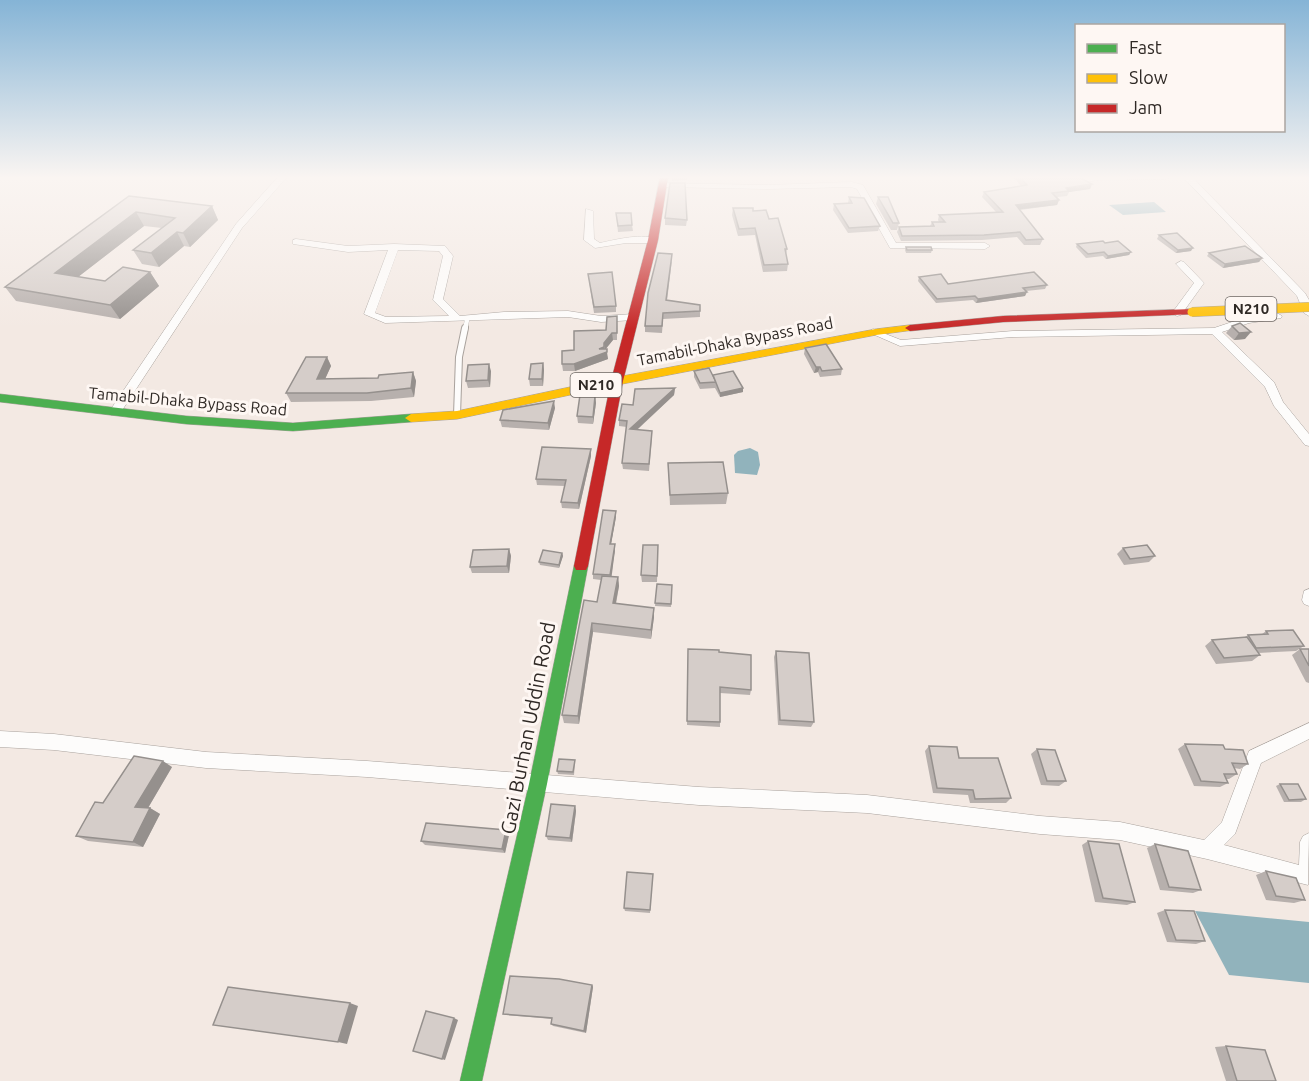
<svg xmlns="http://www.w3.org/2000/svg" width="1309" height="1081" viewBox="0 0 1309 1081" font-family="Ubuntu,sans-serif">
<style>
.water{fill:#91b3bc}
.lines{fill:none;stroke-linecap:round;stroke-linejoin:round}
.lane-far1-casing{stroke:#a9a29d;stroke-width:5}
.lane-casing{stroke:#a9a29d;stroke-width:8}
.street-casing{stroke:#a9a29d;stroke-width:1}
.fast-casing{stroke:#a9a29d;stroke-width:1}
.slow-casing{stroke:#a9a29d;stroke-width:1}
.jam-casing{stroke:#a9a29d;stroke-width:1}
.lane-far1{stroke:#fdfcfb;stroke-width:4.5}
.lane{stroke:#fdfcfb;stroke-width:6}
.street{fill:#fdfcfb;fill-rule:evenodd}
.fast{fill:#4caf50;fill-rule:evenodd}
.slow{fill:#ffc107;fill-rule:evenodd}
.jam{fill:#c62828;fill-rule:evenodd}
.slow-bridge-casing{stroke:#a9a29d;stroke-width:10;stroke-linecap:butt}
.slow-bridge{stroke:#ffc107;stroke-width:9}
.wall{fill:#b7b0ad}
.shaded-wall{fill:#95908d}
.building{fill:#d5cdc9;stroke:#95908d;stroke-width:1.5}
.labels{text-anchor:middle;stroke-width:6;stroke-linejoin:round;paint-order:stroke}
.shield{fill:#fef7f3;stroke:#6d6763;stroke-width:1.5}
.shield-label{font-size:15px;font-weight:bold;fill:#2f2925}
.street-label{font-size:16px;fill:#2f2925;stroke:#fef7f3}
.near-street-label{font-size:20px;fill:#2f2925;stroke:#fef7f3}
</style>
<rect width="100%" height="100%" fill="#f3e9e3"/>
<g class="water">
<path d="M 1154,202 L 1166,212 L 1123,215 L 1109,205 Z"/>
<path d="M 750,448 L 758,452 L 760,465 L 757,475 L 735,473 L 734,455 L 738,451 Z"/>
<path d="M 1195,911 L 1309,922 L 1309,983 L 1229,975 Z"/>
</g>
<g class="lines">
<defs>
<path id="lane-far1" d="M 465,330 L 467,320"/>
<path id="lane" d="M 457,415 L 459,357 L 465,328"/>
<g id="street">
<path d="M 278,177 L 287,177 L 242,228 L 119,415 L 111,415 L 109,412 L 111,409 L 236,224 Z"/>
<path d="M 1088,177 L 1170,177 L 1166,179 L 1097,180 L 1082,183 L 1078,181 Z"/>
<path d="M 1183,177 L 1192,177 L 1305,293 L 1309,300 L 1309,316 L 1304,313 L 1297,296 Z"/>
<path d="M 852,182 L 863,185 L 896,243 L 985,243 L 990,246 L 985,249 L 890,248 L 857,189 L 851,187 L 768,189 L 663,187 L 659,185 L 663,183 L 768,185 Z"/>
<path d="M 586,209 L 593,211 L 594,239 L 600,243 C 614,240 645,232 658,240 L 653,243 L 626,243 L 595,248 L 584,240 Z"/>
<path d="M 296,239 L 348,246 L 394,244 L 445,246 L 453,256 L 443,299 L 460,316 L 504,312 L 568,311 L 601,316 L 634,314 L 639,317 L 634,320 L 601,322 L 568,317 L 385,323 L 364,314 L 388,250 L 348,252 L 293,244 L 293,240 ZM 398,250 L 439,251 L 443,256 L 433,300 L 449,316 L 386,317 L 375,313 Z"/>
<path d="M 1181,261 L 1184,262 L 1204,283 L 1181,315 L 1177,316 L 1172,313 L 1194,283 L 1176,264 Z"/>
<path d="M 1277,313 L 1282,316 L 1281,318 L 1249,323 L 1222,332 L 1274,382 L 1283,402 L 1309,434 L 1309,446 L 1305,445 L 1274,406 L 1265,387 L 1212,334 L 1013,337 L 900,346 L 868,332 L 873,329 L 901,340 L 1013,331 L 1214,328 L 1247,317 Z"/>
<path d="M 1309,589 L 1309,606 L 1304,604 L 1302,600 L 1304,591 Z"/>
<path d="M 1309,723 L 1309,739 L 1261,763 L 1235,834 L 1224,845 L 1299,865 L 1300,842 L 1303,836 L 1309,833 L 1308,885 L 1207,859 L 1120,840 L 1040,834 L 867,813 L 699,805 L 367,777 L 206,768 L 54,750 L 0,747 L 0,731 L 54,734 L 206,752 L 367,761 L 699,787 L 867,795 L 1040,816 L 1120,822 L 1204,840 L 1222,822 L 1249,751 Z"/>
</g>
<g id="fast">
<path d="M 0,394 L 186,416 L 293,423 L 411,414 L 417,418 L 411,422 L 293,431 L 186,424 L 0,402 Z"/>
<path d="M 581,560 L 586,562 L 588,566 L 547,784 L 482,1081 L 460,1081 L 529,784 L 574,566 L 576,562 Z"/>
</g>
<path id="slow" d="M 910,325 L 914,326 L 914,330 L 876,335 L 617,385 L 457,419 L 411,422 L 405,418 L 411,414 L 457,411 L 617,377 L 876,329 Z"/>
<g id="jam">
<path d="M 660,177 L 668,177 L 658,240 L 623,381 L 588,566 L 586,570 L 576,570 L 574,566 L 611,381 L 648,240 Z"/>
<path d="M 1192,309 L 1197,312 L 1196,314 L 1003,322 L 910,331 L 905,328 L 910,325 L 1003,316 Z"/>
</g>
</defs>
<use href="#lane-far1" class="lane-far1-casing"/>
<use href="#lane" class="lane-casing"/>
<use href="#street" class="street-casing"/>
<use href="#fast" class="fast-casing"/>
<use href="#slow" class="slow-casing"/>
<use href="#jam" class="jam-casing"/>
<use href="#lane-far1" class="lane-far1"/>
<use href="#lane" class="lane"/>
<use href="#street" class="street"/>
<use href="#fast" class="fast"/>
<use href="#slow" class="slow"/>
<use href="#jam" class="jam"/>
<defs>
<path id="slow-bridge" d="M 1192,312 L 1309,307"/>
</defs>
<use href="#slow-bridge" class="slow-bridge-casing"/>
<use href="#slow-bridge" class="slow-bridge"/>
</g>
<g class="wall">
<path d="M 672,177 L 687,177 L 687,180 L 672,181 Z"/>
<path d="M 1013,177 L 1079,177 L 1092,184 L 1090,189 L 1069,192 L 1067,196 L 1057,197 L 1059,200 L 1057,205 L 1020,210 L 1043,239 L 1040,245 L 1024,245 L 1017,237 L 982,240 L 901,241 L 897,232 L 899,227 L 930,226 L 932,222 L 939,222 L 938,220 L 939,215 L 996,212 L 982,197 L 984,192 L 1021,186 Z"/>
<path d="M 129,196 L 212,206 L 218,220 L 190,247 L 184,246 L 159,267 L 142,264 L 133,250 L 162,228 L 144,226 L 78,277 L 105,281 L 150,272 L 159,286 L 120,319 L 16,301 L 5,287 Z"/>
<path d="M 849,197 L 880,226 L 878,231 L 848,233 L 833,210 L 834,204 L 848,203 Z"/>
<path d="M 878,197 L 899,223 L 897,230 L 891,230 L 876,204 Z"/>
<path d="M 733,208 L 753,211 L 769,219 L 787,249 L 786,254 L 788,264 L 787,271 L 763,272 L 755,235 L 738,236 L 732,215 Z"/>
<path d="M 616,213 L 632,225 L 633,231 L 618,232 Z"/>
<path d="M 665,218 L 687,220 L 686,226 L 665,225 Z"/>
<path d="M 1159,235 L 1191,251 L 1176,253 L 1157,239 Z"/>
<path d="M 1105,243 L 1131,252 L 1129,255 L 1106,259 L 1103,256 L 1086,258 L 1076,247 L 1077,244 Z"/>
<path d="M 906,247 L 932,250 L 931,253 L 906,253 L 905,250 Z"/>
<path d="M 1209,253 L 1262,258 L 1259,262 L 1223,268 L 1207,256 Z"/>
<path d="M 672,260 L 667,301 L 700,305 L 700,317 L 663,319 L 662,333 L 645,332 L 645,326 Z"/>
<path d="M 588,274 L 616,306 L 616,312 L 594,313 Z"/>
<path d="M 919,277 L 948,284 L 1047,285 L 1045,289 L 1026,291 L 1025,296 L 976,303 L 973,300 L 936,303 L 918,281 Z"/>
<path d="M 617,316 L 617,340 L 613,340 L 605,349 L 608,359 L 575,371 L 563,371 L 562,364 L 574,350 L 606,330 Z"/>
<path d="M 1232,326 L 1245,339 L 1234,340 L 1226,333 Z"/>
<path d="M 805,348 L 842,369 L 841,375 L 820,377 L 818,372 L 814,373 L 804,354 Z"/>
<path d="M 327,357 L 331,366 L 325,379 L 378,378 L 413,372 L 416,381 L 414,397 L 371,401 L 291,402 L 286,393 Z"/>
<path d="M 543,363 L 544,370 L 543,386 L 530,386 L 529,379 Z"/>
<path d="M 491,371 L 490,387 L 468,388 L 466,381 Z"/>
<path d="M 694,371 L 713,375 L 743,388 L 743,392 L 720,397 L 715,388 L 700,389 L 694,377 Z"/>
<path d="M 675,388 L 674,395 L 637,430 L 652,437 L 649,471 L 623,469 L 622,463 L 627,427 L 619,426 L 619,420 L 633,405 Z"/>
<path d="M 595,396 L 596,403 L 593,424 L 578,423 L 577,416 Z"/>
<path d="M 555,408 L 549,430 L 502,427 L 500,420 Z"/>
<path d="M 591,449 L 591,456 L 579,509 L 562,508 L 561,502 L 565,486 L 537,485 L 536,479 Z"/>
<path d="M 668,463 L 728,493 L 726,504 L 670,505 Z"/>
<path d="M 616,517 L 611,544 L 615,550 L 611,577 L 618,577 L 619,586 L 616,604 L 654,608 L 654,617 L 651,639 L 593,632 L 579,724 L 564,723 L 562,715 L 597,602 L 601,580 L 593,579 L 593,574 Z"/>
<path d="M 658,545 L 657,582 L 642,582 L 641,575 Z"/>
<path d="M 1123,548 L 1155,556 L 1149,562 L 1124,565 L 1117,554 Z"/>
<path d="M 509,549 L 511,556 L 509,573 L 472,573 L 470,567 Z"/>
<path d="M 562,553 L 563,556 L 559,568 L 540,565 L 539,562 Z"/>
<path d="M 657,584 L 672,585 L 671,607 L 655,606 Z"/>
<path d="M 1266,631 L 1304,646 L 1296,651 L 1258,653 L 1260,655 L 1252,661 L 1216,664 L 1205,646 L 1212,640 L 1245,637 L 1248,635 L 1261,635 Z"/>
<path d="M 1300,649 L 1309,649 L 1309,683 L 1306,682 L 1292,655 Z"/>
<path d="M 776,651 L 814,722 L 811,727 L 778,725 L 774,657 Z"/>
<path d="M 719,652 L 751,690 L 750,695 L 720,693 L 720,727 L 687,725 L 688,655 Z"/>
<path d="M 1185,744 L 1225,749 L 1248,764 L 1240,769 L 1234,768 L 1237,774 L 1229,779 L 1226,779 L 1228,783 L 1220,787 L 1194,786 L 1178,749 Z"/>
<path d="M 929,746 L 959,758 L 1011,798 L 1006,803 L 970,803 L 968,795 L 933,793 L 925,751 Z"/>
<path d="M 1037,749 L 1066,781 L 1059,786 L 1041,785 L 1031,754 Z"/>
<path d="M 575,763 L 574,775 L 558,774 L 557,771 Z"/>
<path d="M 172,767 L 148,808 L 150,808 L 160,814 L 143,847 L 88,841 L 76,836 L 103,803 Z"/>
<path d="M 1280,784 L 1306,799 L 1301,802 L 1284,802 L 1276,786 Z"/>
<path d="M 575,806 L 576,811 L 572,842 L 548,840 L 546,836 Z"/>
<path d="M 506,830 L 509,835 L 505,853 L 425,845 L 421,841 Z"/>
<path d="M 1088,841 L 1135,902 L 1127,905 L 1095,902 L 1082,845 Z"/>
<path d="M 1155,844 L 1201,890 L 1193,893 L 1160,890 L 1147,848 Z"/>
<path d="M 1266,871 L 1305,900 L 1294,903 L 1266,900 L 1256,875 Z"/>
<path d="M 653,874 L 650,913 L 625,911 L 624,908 Z"/>
<path d="M 1165,910 L 1205,941 L 1196,944 L 1167,942 L 1157,913 Z"/>
<path d="M 592,985 L 593,987 L 586,1033 L 553,1026 L 551,1024 L 552,1019 L 506,1015 L 503,1014 Z"/>
<path d="M 1226,1046 L 1276,1081 L 1226,1081 L 1215,1047 Z"/>
</g>
<g class="shaded-wall">
<path d="M 1092,184 L 1090,189 L 1069,192 L 1066,188 Z"/>
<path d="M 1059,200 L 1057,205 L 1014,210 L 1016,205 Z"/>
<path d="M 212,206 L 218,220 L 190,247 L 183,233 Z"/>
<path d="M 136,212 L 144,226 L 65,287 L 55,273 Z"/>
<path d="M 177,232 L 184,246 L 159,267 L 151,253 Z"/>
<path d="M 1193,248 L 1191,251 L 1176,253 L 1178,250 Z"/>
<path d="M 1131,252 L 1129,255 L 1106,259 L 1108,256 Z"/>
<path d="M 1262,258 L 1259,262 L 1223,268 L 1225,264 Z"/>
<path d="M 150,272 L 159,286 L 120,319 L 110,305 Z"/>
<path d="M 1027,292 L 1025,296 L 976,303 L 978,299 Z"/>
<path d="M 1251,332 L 1245,339 L 1234,340 L 1239,333 Z"/>
<path d="M 612,333 L 613,340 L 605,350 L 604,343 Z"/>
<path d="M 604,347 L 605,353 L 607,352 L 608,359 L 575,371 L 574,364 Z"/>
<path d="M 327,357 L 331,366 L 321,388 L 317,379 Z"/>
<path d="M 543,363 L 544,370 L 543,386 L 542,379 Z"/>
<path d="M 489,364 L 491,371 L 490,387 L 488,380 Z"/>
<path d="M 816,367 L 820,367 L 818,372 L 814,373 Z"/>
<path d="M 413,372 L 416,381 L 414,397 L 411,388 Z"/>
<path d="M 675,388 L 674,395 L 630,436 L 630,429 Z"/>
<path d="M 743,388 L 743,392 L 720,397 L 720,393 Z"/>
<path d="M 595,396 L 596,403 L 593,424 L 593,417 Z"/>
<path d="M 554,401 L 555,408 L 549,430 L 548,423 Z"/>
<path d="M 591,449 L 591,456 L 579,509 L 578,503 Z"/>
<path d="M 616,511 L 616,517 L 610,550 L 610,544 Z"/>
<path d="M 615,544 L 615,550 L 611,581 L 610,575 Z"/>
<path d="M 509,549 L 511,556 L 509,573 L 507,566 Z"/>
<path d="M 562,553 L 563,556 L 559,568 L 559,565 Z"/>
<path d="M 618,577 L 619,586 L 614,612 L 613,603 Z"/>
<path d="M 654,608 L 654,617 L 651,639 L 651,630 Z"/>
<path d="M 592,623 L 593,632 L 579,724 L 578,716 Z"/>
<path d="M 163,761 L 172,767 L 145,813 L 135,807 Z"/>
<path d="M 575,806 L 576,811 L 572,842 L 570,838 Z"/>
<path d="M 150,808 L 160,814 L 143,847 L 133,842 Z"/>
<path d="M 506,830 L 509,835 L 505,853 L 502,849 Z"/>
<path d="M 592,985 L 593,987 L 586,1033 L 584,1031 Z"/>
<path d="M 350,1003 L 358,1006 L 347,1044 L 338,1042 Z"/>
<path d="M 454,1018 L 458,1020 L 445,1060 L 442,1059 Z"/>
</g>
<g class="building">
<path d="M 1020,177 L 1079,177 L 1092,184 L 1066,188 L 1069,191 L 1052,193 L 1059,200 L 1016,205 L 1043,239 L 1026,240 L 1020,232 L 984,235 L 902,236 L 899,227 L 934,226 L 932,222 L 945,222 L 939,215 L 1003,212 L 984,192 L 1027,185 Z"/>
<path d="M 670,183 L 685,183 L 687,220 L 665,218 Z"/>
<path d="M 129,196 L 212,206 L 183,233 L 177,232 L 151,253 L 133,250 L 175,218 L 136,212 L 55,273 L 105,281 L 123,267 L 150,272 L 110,305 L 5,287 Z"/>
<path d="M 849,197 L 864,198 L 880,226 L 849,228 L 834,204 L 852,203 Z"/>
<path d="M 878,197 L 888,197 L 899,223 L 893,223 Z"/>
<path d="M 733,208 L 753,208 L 753,211 L 766,210 L 769,219 L 778,218 L 787,249 L 785,249 L 788,264 L 764,265 L 755,228 L 739,229 Z"/>
<path d="M 616,213 L 631,213 L 632,225 L 618,226 Z"/>
<path d="M 1177,233 L 1193,248 L 1178,250 L 1159,235 Z"/>
<path d="M 1103,241 L 1105,243 L 1118,241 L 1131,252 L 1108,256 L 1104,252 L 1088,254 L 1077,244 Z"/>
<path d="M 1245,246 L 1262,258 L 1225,264 L 1209,253 Z"/>
<path d="M 906,247 L 931,247 L 932,250 L 907,250 Z"/>
<path d="M 658,253 L 672,254 L 666,300 L 700,305 L 700,311 L 663,313 L 662,326 L 645,326 L 648,293 Z"/>
<path d="M 612,272 L 616,306 L 594,307 L 588,274 Z"/>
<path d="M 1034,272 L 1047,285 L 1023,288 L 1027,292 L 978,299 L 975,296 L 937,299 L 919,277 L 941,274 L 948,284 Z"/>
<path d="M 617,316 L 617,333 L 612,333 L 604,343 L 604,347 L 599,349 L 607,349 L 607,352 L 574,364 L 562,364 L 562,351 L 574,350 L 574,331 L 606,330 L 607,317 Z"/>
<path d="M 1240,323 L 1251,332 L 1239,333 L 1232,326 Z"/>
<path d="M 826,344 L 842,369 L 822,371 L 820,367 L 816,367 L 805,348 Z"/>
<path d="M 306,357 L 327,357 L 317,379 L 378,378 L 379,375 L 413,372 L 411,388 L 367,393 L 286,393 Z"/>
<path d="M 543,363 L 542,379 L 529,379 L 531,364 Z"/>
<path d="M 489,364 L 488,380 L 466,381 L 468,365 Z"/>
<path d="M 709,368 L 716,382 L 700,383 L 694,371 Z"/>
<path d="M 733,371 L 743,388 L 720,393 L 713,375 Z"/>
<path d="M 675,388 L 630,429 L 652,431 L 649,464 L 622,463 L 627,421 L 619,420 L 622,404 L 633,405 L 635,389 Z"/>
<path d="M 580,395 L 595,396 L 593,417 L 577,416 Z"/>
<path d="M 554,401 L 548,423 L 500,420 L 503,410 Z"/>
<path d="M 542,447 L 591,449 L 578,503 L 561,502 L 566,480 L 536,479 Z"/>
<path d="M 723,462 L 728,493 L 670,495 L 668,463 Z"/>
<path d="M 603,510 L 616,511 L 610,544 L 615,544 L 610,575 L 593,574 Z"/>
<path d="M 643,545 L 658,545 L 657,576 L 641,575 Z"/>
<path d="M 1147,545 L 1155,556 L 1130,559 L 1123,548 Z"/>
<path d="M 509,549 L 507,566 L 470,567 L 473,550 Z"/>
<path d="M 543,550 L 562,553 L 559,565 L 539,562 Z"/>
<path d="M 602,576 L 618,577 L 613,603 L 654,608 L 651,630 L 592,623 L 578,716 L 562,715 L 584,600 L 597,602 Z"/>
<path d="M 657,584 L 672,585 L 671,604 L 655,603 Z"/>
<path d="M 1293,630 L 1304,646 L 1256,648 L 1248,635 L 1268,634 L 1266,631 Z"/>
<path d="M 1247,637 L 1260,655 L 1224,658 L 1212,640 Z"/>
<path d="M 688,649 L 719,650 L 719,652 L 751,655 L 751,690 L 720,687 L 720,722 L 687,721 Z"/>
<path d="M 1300,649 L 1309,649 L 1309,666 Z"/>
<path d="M 776,651 L 809,653 L 814,722 L 780,720 Z"/>
<path d="M 1185,744 L 1223,745 L 1225,749 L 1243,750 L 1248,764 L 1232,763 L 1237,774 L 1224,774 L 1228,783 L 1201,781 Z"/>
<path d="M 929,746 L 957,747 L 959,758 L 998,758 L 1011,798 L 975,799 L 973,790 L 937,788 Z"/>
<path d="M 1037,749 L 1055,750 L 1066,781 L 1047,781 Z"/>
<path d="M 134,756 L 163,761 L 135,807 L 150,808 L 133,842 L 76,836 L 95,802 L 103,803 Z"/>
<path d="M 559,759 L 575,760 L 573,772 L 557,771 Z"/>
<path d="M 1280,784 L 1298,784 L 1306,799 L 1289,800 Z"/>
<path d="M 551,804 L 575,806 L 570,838 L 546,836 Z"/>
<path d="M 426,823 L 506,830 L 502,849 L 421,841 Z"/>
<path d="M 1088,841 L 1119,844 L 1135,902 L 1103,898 Z"/>
<path d="M 1155,844 L 1188,851 L 1201,890 L 1169,887 Z"/>
<path d="M 1266,871 L 1296,878 L 1305,900 L 1276,896 Z"/>
<path d="M 627,872 L 653,874 L 650,910 L 624,908 Z"/>
<path d="M 1165,910 L 1194,911 L 1205,941 L 1176,940 Z"/>
<path d="M 510,976 L 559,979 L 592,985 L 584,1031 L 551,1024 L 552,1018 L 503,1014 Z"/>
<path d="M 228,987 L 350,1003 L 338,1042 L 213,1025 Z"/>
<path d="M 426,1011 L 454,1018 L 442,1059 L 413,1051 Z"/>
<path d="M 1226,1046 L 1265,1050 L 1276,1081 L 1237,1081 Z"/>
</g>
<linearGradient id="sky" x2="0" y2="1"><stop stop-color="#85b4d6"/><stop offset="0.54" stop-color="#faf5f2"/><stop offset="1" stop-color="#faf5f2" stop-opacity="0"/></linearGradient>
<rect width="1309" height="329" fill="url(#sky)"/>
<g class="labels">
<g class="shield">
<rect x="1225.5" y="297" width="51" height="24" rx="4.5"/>
<rect x="570.5" y="373" width="51" height="24" rx="4.5"/>
</g>
<g class="shield-label">
<text x="1251" y="314">N210</text>
<text x="596" y="390">N210</text>
</g>
<g class="street-label">
<text transform="translate(735 341) rotate(-11)" y="6">Tamabil-Dhaka Bypass Road</text>
<text transform="translate(188 401) rotate(5)" y="6">Tamabil-Dhaka Bypass Road</text>
</g>
<g class="near-street-label">
<text transform="translate(528 728) rotate(-79)" y="7">Gazi Burhan Uddin Road</text>
</g>
</g>
<rect x="1075" y="24" width="210" height="108" fill="#fef7f3" stroke="#aba5a1" stroke-width="1.5"/>
<rect x="1087" y="44" width="30" height="9" fill="#4caf50" stroke="#aba5a1" stroke-width="1.5"/>
<text x="1129" y="54" font-size="18" fill="#2f2925">Fast</text>
<rect x="1087" y="74" width="30" height="9" fill="#ffc107" stroke="#aba5a1" stroke-width="1.5"/>
<text x="1129" y="84" font-size="18" fill="#2f2925">Slow</text>
<rect x="1087" y="104" width="30" height="9" fill="#c62828" stroke="#aba5a1" stroke-width="1.5"/>
<text x="1129" y="114" font-size="18" fill="#2f2925">Jam</text>
</svg>
